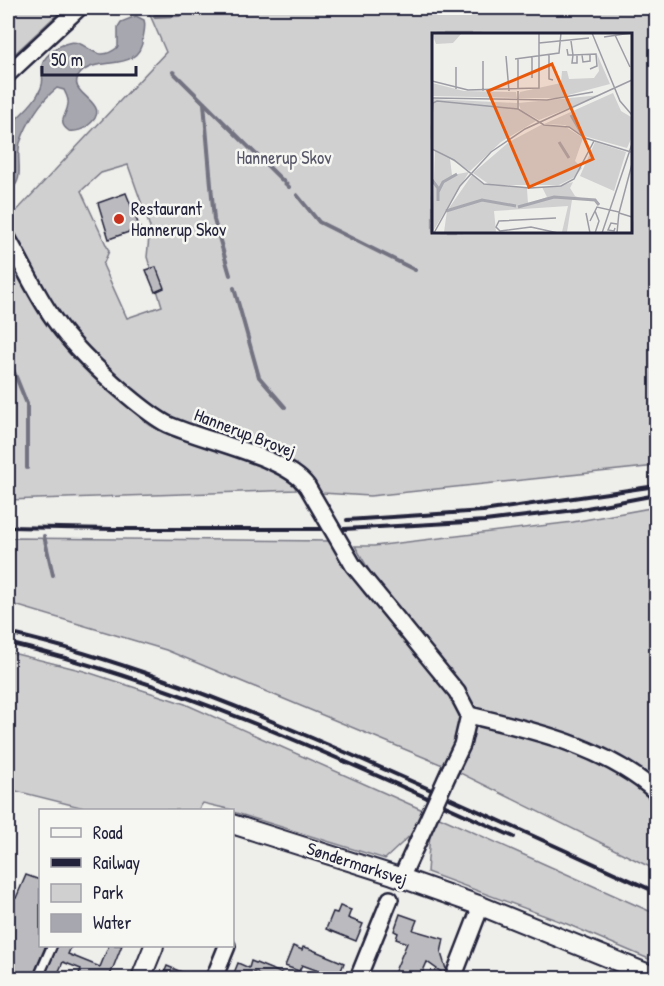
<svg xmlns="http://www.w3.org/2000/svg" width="664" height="986" viewBox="0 0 664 986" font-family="'Patrick Hand',sans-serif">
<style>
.green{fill:#d0d0d1;stroke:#797986;stroke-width:1.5;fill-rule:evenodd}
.water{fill:#a7a7af;stroke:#727281;stroke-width:1.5}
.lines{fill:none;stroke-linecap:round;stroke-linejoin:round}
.stream{stroke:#727281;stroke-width:4}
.building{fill:#bbbbbf;stroke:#22223b;stroke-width:1.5}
.service-casing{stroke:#22223b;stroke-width:12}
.minor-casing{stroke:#22223b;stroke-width:20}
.tertiary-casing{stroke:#22223b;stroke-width:22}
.service{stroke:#f6f6f2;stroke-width:8}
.minor{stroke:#f6f6f2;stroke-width:15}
.tertiary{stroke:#f6f6f2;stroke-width:18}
.rail{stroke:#22223b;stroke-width:4}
.minor-bridge-casing{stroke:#22223b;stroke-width:20;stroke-linecap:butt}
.minor-bridge{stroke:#f6f6f2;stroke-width:15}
.poi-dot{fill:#c8321e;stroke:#f6f6f2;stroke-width:2}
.labels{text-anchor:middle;stroke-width:5;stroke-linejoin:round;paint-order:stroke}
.park-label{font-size:18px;fill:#565668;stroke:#f6f6f2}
.poi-label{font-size:18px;fill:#22223b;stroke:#f6f6f2;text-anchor:start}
.street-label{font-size:18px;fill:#22223b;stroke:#f6f6f2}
.inset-river{fill:none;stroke:#a7a7af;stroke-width:3}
.inset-road{fill:none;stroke:#9c9ca5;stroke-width:1.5}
.view{fill:#e8590c;fill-opacity:0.15;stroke:#e8590c;stroke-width:3}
.inset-edge{fill:none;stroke:#22223b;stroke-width:3}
</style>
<rect width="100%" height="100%" fill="#eeeeeb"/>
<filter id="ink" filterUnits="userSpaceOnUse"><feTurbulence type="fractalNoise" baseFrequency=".0167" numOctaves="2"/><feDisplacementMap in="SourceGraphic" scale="12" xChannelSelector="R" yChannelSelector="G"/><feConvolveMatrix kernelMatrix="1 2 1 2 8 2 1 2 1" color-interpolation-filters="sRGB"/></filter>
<g filter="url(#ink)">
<g class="green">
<path d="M 8,8 L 64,8 L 8,60 Z"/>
<path d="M 147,8 L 656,8 L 656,466 L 370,496 L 322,493 L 298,468 L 168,419 L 114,377 L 64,324 L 8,220 L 166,52 ZM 433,34 L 630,34 L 630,231 L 433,231 ZM 128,165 L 150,227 L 147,257 L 162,306 L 127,318 L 103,265 L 109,251 L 81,191 L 101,173 Z"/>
<path d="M 8,253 C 21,271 28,294 40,313 C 62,351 94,380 127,407 C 137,414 146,424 156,429 C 184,443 279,464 293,482 C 295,484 295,488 296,490 L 8,500 Z"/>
<path d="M 656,507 L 656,870 L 458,772 L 468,745 L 473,725 L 377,584 L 355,546 L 374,546 L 573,522 Z"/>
<path d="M 8,538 L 332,541 L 364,593 L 451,696 C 469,725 460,738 445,766 L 166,650 L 8,603 Z"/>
<path d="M 8,652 L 84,671 L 185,704 L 425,811 L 418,828 L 385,859 L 233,812 L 232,810 L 203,803 L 198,810 L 92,810 L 8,789 Z"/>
<path d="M 437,816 L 656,914 L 656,962 L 567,924 L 427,872 L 430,833 Z"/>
</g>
<path class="water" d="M 136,16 L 144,20 C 146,26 144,32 143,38 C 139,75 97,54 80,74 C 62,95 120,103 86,127 C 80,131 76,132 69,131 C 56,122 67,116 68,104 C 69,99 66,94 64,90 L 57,88 C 40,101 27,123 20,143 C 15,159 27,182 8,191 L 8,181 L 13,176 C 12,163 2,143 8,130 C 15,117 31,108 38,94 C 45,82 42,79 42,68 C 41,57 59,45 68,43 C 87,37 94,67 118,47 L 118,27 L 121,22 Z"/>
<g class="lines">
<g class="stream">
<path d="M 155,16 L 179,15 L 186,8"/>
<path d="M 173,72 L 289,187"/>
<path d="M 204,103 L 214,220 L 230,275"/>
<path d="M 297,195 L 319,222 L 415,270"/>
<path d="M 234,288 L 259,377 L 285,407"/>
<path d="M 8,357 L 27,404 L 27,468"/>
<path d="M 44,536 L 53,575"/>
</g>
</g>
<g class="building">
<path d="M 126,193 L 140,228 L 109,239 L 98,203 Z"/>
<path d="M 156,267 L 164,288 L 155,292 L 146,270 Z"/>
<path d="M 26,875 L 40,880 L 40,945 L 46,945 L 32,978 L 8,978 L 8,895 L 16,898 Z"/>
<path d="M 340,906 L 351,910 L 348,918 L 363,924 L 356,941 L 326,929 L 333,912 L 337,913 Z"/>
<path d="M 400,914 L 417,920 L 413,930 L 444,939 L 441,953 L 446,969 L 444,974 L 427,962 L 420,978 L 392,978 L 407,943 L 396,939 L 398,933 L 394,931 Z"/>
<path d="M 58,945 L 72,945 L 68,954 L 100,967 L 109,945 L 122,945 L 109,978 L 77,978 L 81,969 L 63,962 L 56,978 L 44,978 Z"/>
<path d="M 293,946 L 302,950 L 303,947 L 308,948 L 344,963 L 338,978 L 302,965 L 299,971 L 285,966 Z"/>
<path d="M 251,961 L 293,978 L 267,978 L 254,973 L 252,978 L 232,978 L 238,963 L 249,968 Z"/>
<path d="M 167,966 L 196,978 L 162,978 Z"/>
</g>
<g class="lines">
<defs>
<path id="service" d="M 38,978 L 52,946"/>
<g id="minor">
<path d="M 8,74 L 79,8"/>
<path d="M 8,239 C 23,265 36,294 53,318 C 73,347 99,371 126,394 C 138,404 152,416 167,424 C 203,441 285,456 307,486"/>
<path d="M 353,565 L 457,692 L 469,715 L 462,745 L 450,770"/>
<path d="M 469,715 C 533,730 606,747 656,792"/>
<path d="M 401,878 L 419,839"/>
<path d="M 214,978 L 227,946"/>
<path d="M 358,978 L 390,899"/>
<path d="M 453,978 L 481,906"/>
</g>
<g id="tertiary">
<path d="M 232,824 L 393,875 L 481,906 L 656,977"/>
<path d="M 141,978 L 154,946"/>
</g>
</defs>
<use href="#service" class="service-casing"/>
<use href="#minor" class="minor-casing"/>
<use href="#tertiary" class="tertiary-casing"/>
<use href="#service" class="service"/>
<use href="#minor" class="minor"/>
<use href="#tertiary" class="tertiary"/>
<g class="rail">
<path d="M 347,520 L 483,511 L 656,486"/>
<path d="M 8,527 L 113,529 L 344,529 L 485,521 L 576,510 L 656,495"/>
<path d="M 8,633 C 112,657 213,696 312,738 C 428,787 542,840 656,892"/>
<path d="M 8,643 C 184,685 350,763 514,837"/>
</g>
<defs>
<g id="minor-bridge">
<path d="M 307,486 L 353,565"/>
<path d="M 419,839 L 450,770"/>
</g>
</defs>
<use href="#minor-bridge" class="minor-bridge-casing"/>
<use href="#minor-bridge" class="minor-bridge"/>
</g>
</g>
<circle class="poi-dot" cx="119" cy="219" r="6"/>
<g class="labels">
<g class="park-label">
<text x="284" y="164">Hannerup Skov</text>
</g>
<g class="poi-label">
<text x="131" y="215">Restaurant<tspan x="131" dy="21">Hannerup Skov</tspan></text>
</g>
<g class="street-label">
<text transform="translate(245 433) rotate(21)" y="6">Hannerup Brovej</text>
<text transform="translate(357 864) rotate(18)" y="6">Søndermarksvej</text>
</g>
</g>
<g transform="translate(432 33)">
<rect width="200" height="200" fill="#eeeeeb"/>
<path d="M 0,0 L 30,0 L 21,10 L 4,11 ZM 165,21 L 178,51 L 125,65 L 86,65 L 88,59 L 129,50 L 130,38 L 135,38 L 137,46 L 162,45 L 167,38 ZM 0,50 L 32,58 L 84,59 L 85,65 L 0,63 ZM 181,60 L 189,78 L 199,84 L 199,106 L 195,115 L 152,103 L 133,92 L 112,91 ZM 169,62 L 107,87 L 89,77 L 86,70 ZM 0,66 L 85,70 L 85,75 L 104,88 L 69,109 L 38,138 L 0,115 ZM 109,92 L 134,94 L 151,105 L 143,128 L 150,135 L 143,144 L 127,152 L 59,152 L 98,155 L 127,153 L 141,149 L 138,155 L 143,163 L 154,167 L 140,167 L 135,199 L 130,199 L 136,173 L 62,178 L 64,199 L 12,199 L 15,178 L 40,142 L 51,151 L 58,152 L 41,140 L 77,109 ZM 110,154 L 115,164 L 96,171 L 95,156 ZM 163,109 L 194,119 L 182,158 L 148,143 ZM 3,118 L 18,126 L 20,142 L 37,139 L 0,200 Z" fill="#d0d0d1" fill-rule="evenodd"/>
<path class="inset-river" d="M 139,82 L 150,101M 127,109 L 137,125M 0,147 L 6,155 L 6,168M 6,159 L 11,149 L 25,141M 86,174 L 122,164 L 163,167 L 167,172M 14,178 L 50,167 L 84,173"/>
<path class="inset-road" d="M 160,0 L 188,68 L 200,82M 183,2 L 198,34M 172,4 L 199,0M 139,8 L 141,22 L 164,21 L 165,33 L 158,36M 107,10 L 157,5M 135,16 L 136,22 L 141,22 L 140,30 L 145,30 L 145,22M 117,22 L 117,46 L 121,47M 150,22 L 151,29 L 158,28 L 158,21M 74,23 L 77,58M 100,24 L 100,45M 86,25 L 86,55M 83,26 L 127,20 L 129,0M 51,28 L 51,58M 0,48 L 36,57 L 107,55 L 107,0M 24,56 L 24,34M 86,58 L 86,76 L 112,92 L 137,94 L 153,105 L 199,119M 0,65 L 115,67 L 161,59M 0,83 L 1,70 L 5,68 L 86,76M 0,116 L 22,127 L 52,151 L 98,155 L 129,153 L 142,146 L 162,108M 200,131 L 187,180 L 200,184M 163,178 L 167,188 L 163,200M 154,180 L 158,200M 124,185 L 67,188 L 64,194 L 68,198 L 99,194 L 126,200M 158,188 L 165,174 L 187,179 L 185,200M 183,195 L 182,198 L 176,197 L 179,190 L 185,191M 2,200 L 28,153 L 59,119 L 93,96 L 200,47M 170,200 L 200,111"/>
<path class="view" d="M 120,31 L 161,126 L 97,154 L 56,58 Z"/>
<rect width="200" height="200" class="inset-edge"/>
</g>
<rect width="664" height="986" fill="none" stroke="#f6f6f2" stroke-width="30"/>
<rect x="15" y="15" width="634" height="956" fill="none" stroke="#22223b" stroke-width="2" filter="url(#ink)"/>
<rect x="39" y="809" width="195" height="138" fill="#f6f6f2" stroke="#a1a1a9" stroke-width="1.5"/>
<rect x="51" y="828" width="30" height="9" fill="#f6f6f2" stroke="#a1a1a9" stroke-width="1.5"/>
<text x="93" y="839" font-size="18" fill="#22223b">Road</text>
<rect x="51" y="858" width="30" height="9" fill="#22223b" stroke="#a1a1a9" stroke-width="1.5"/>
<text x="93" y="869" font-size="18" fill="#22223b">Railway</text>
<rect x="51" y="884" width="30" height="18" fill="#d0d0d1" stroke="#a1a1a9" stroke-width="1.5"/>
<text x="93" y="899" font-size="18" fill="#22223b">Park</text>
<rect x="51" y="914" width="30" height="18" fill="#a7a7af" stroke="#a1a1a9" stroke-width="1.5"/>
<text x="93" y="929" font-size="18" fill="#22223b">Water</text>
<path d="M42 66v9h94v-9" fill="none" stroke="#22223b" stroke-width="3"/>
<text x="51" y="66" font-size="18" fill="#22223b" stroke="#f6f6f2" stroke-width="4.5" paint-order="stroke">50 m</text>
</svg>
